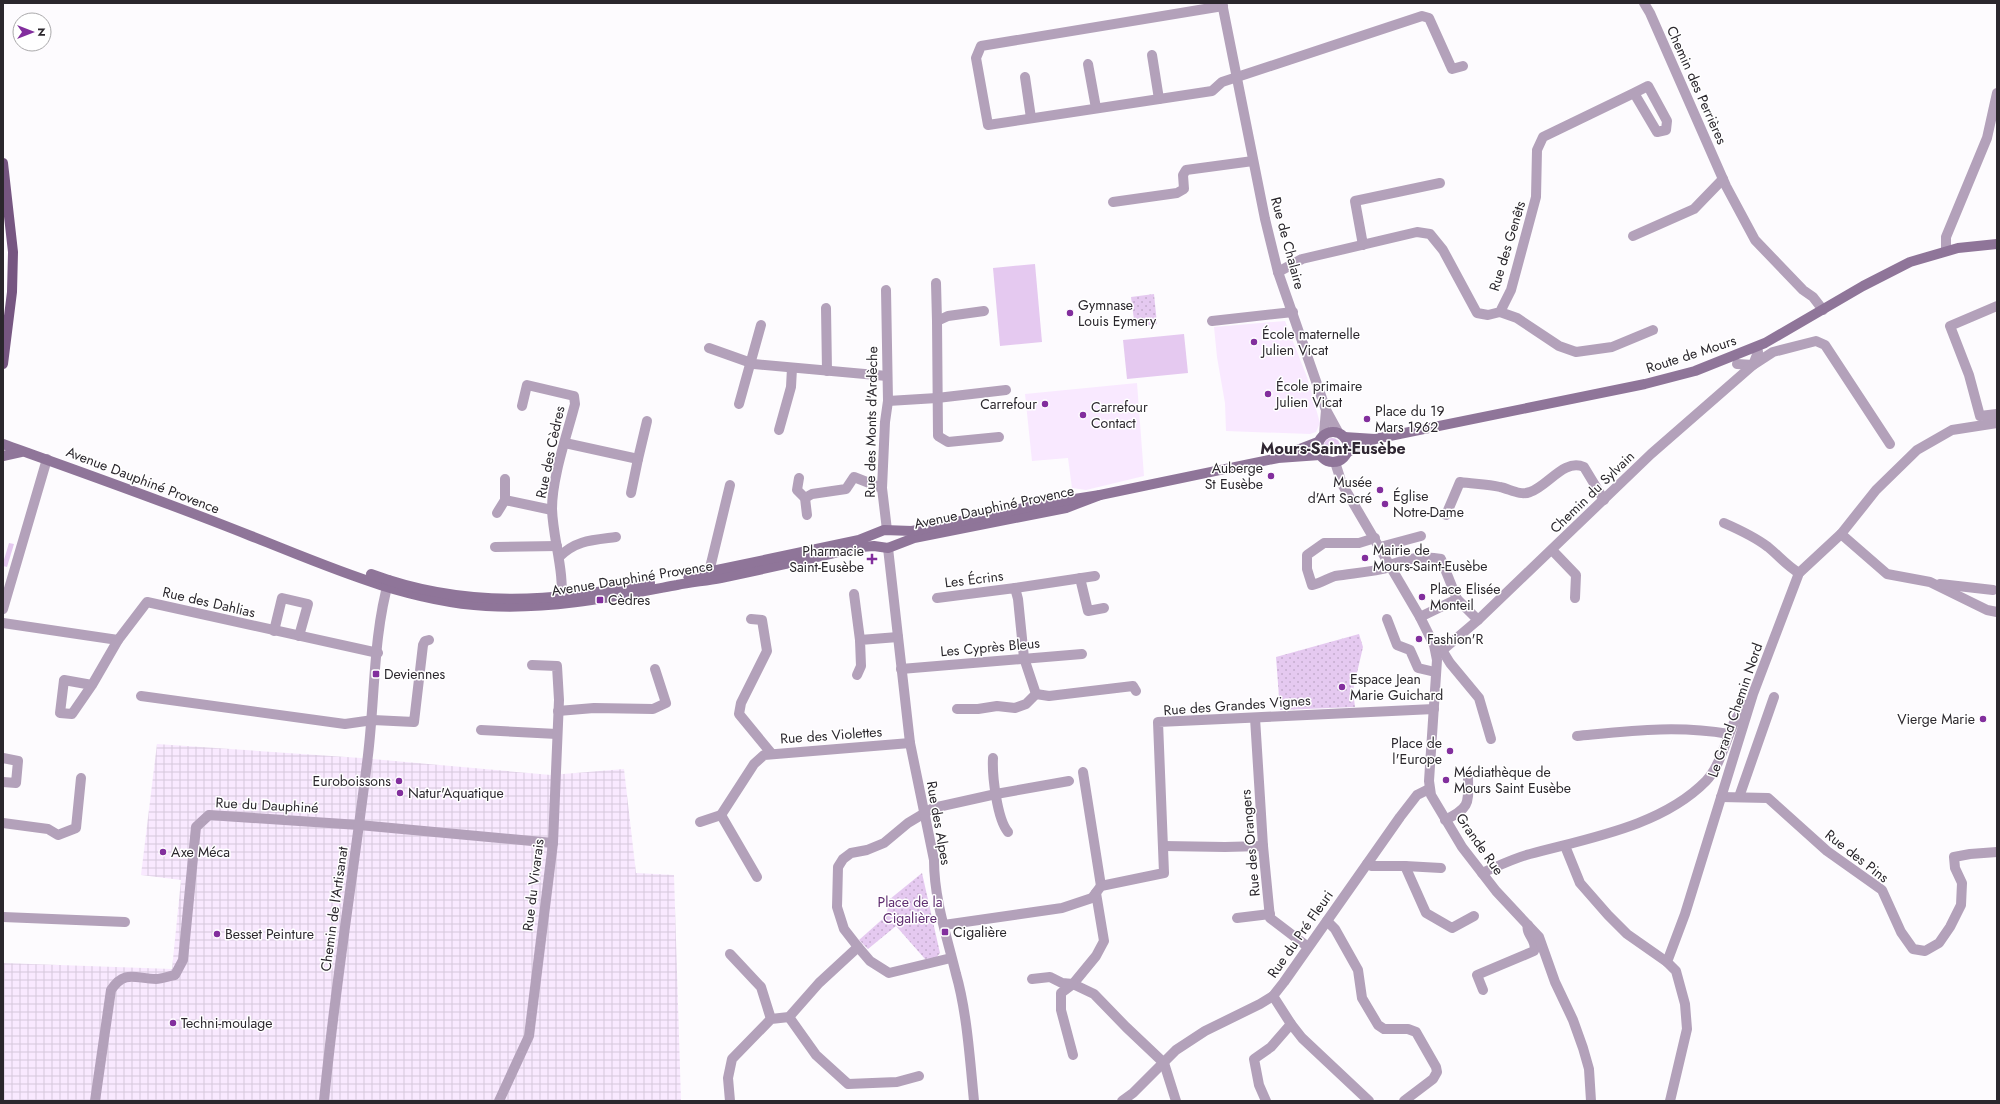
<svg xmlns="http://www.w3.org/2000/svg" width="2000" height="1104" viewBox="0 0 2000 1104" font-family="Jost,sans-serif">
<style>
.built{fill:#f9e9ff}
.industrial{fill:url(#industrial-grid)}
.green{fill:#e5c9f0}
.park{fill:url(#park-dots)}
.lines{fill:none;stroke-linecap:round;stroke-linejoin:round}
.minor{stroke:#b3a1ba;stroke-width:10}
.tertiary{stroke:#b3a1ba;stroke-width:10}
.secondary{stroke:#8f7599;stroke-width:10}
.primary{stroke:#765681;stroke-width:10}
.poi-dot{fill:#822e9d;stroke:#fff;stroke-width:1.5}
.labels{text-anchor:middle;stroke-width:3;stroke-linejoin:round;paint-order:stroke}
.street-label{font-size:14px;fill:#2b272d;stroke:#fff}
.poi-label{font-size:14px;fill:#2b272d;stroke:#fff;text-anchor:start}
.park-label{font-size:14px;fill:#5f2d70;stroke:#fff}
.quarter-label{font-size:16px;font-weight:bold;fill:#302733;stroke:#fff}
</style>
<defs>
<pattern id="industrial-grid" width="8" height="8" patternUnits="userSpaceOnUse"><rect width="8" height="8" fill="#f9e9ff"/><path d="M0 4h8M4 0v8" fill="none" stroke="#d6c8db"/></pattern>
<pattern id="park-dots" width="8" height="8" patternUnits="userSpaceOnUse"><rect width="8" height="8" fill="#e5c9f0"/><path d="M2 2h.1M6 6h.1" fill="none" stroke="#c5adce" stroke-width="1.8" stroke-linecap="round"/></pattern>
</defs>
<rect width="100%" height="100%" fill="#fdfbfe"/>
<g class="built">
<path d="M 1285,321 L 1307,377 L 1320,423 L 1316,432 L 1310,434 L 1226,431 L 1225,403 L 1217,357 L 1214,327 Z"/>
<path d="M 1137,383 L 1144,476 L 1086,490 L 1072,488 L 1068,458 L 1032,461 L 1025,394 Z"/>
</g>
<path class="industrial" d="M 157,744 L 361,758 L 551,775 L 624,769 L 636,873 L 674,875 L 681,1101 L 3,1101 L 3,963 L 172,969 L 181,880 L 141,875 Z"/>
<g class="green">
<path d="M 1035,264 L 1042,342 L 1000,346 L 993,268 Z"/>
<path d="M 1184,334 L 1188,373 L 1127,379 L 1123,340 Z"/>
<circle cx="1332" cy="446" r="8"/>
<path d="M 9,543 L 14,544 L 7,567 L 3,566 L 3,563 Z"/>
</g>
<g class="park">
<path d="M 1154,294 L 1157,324 L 1135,327 L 1131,297 Z"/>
<path d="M 1359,634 L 1363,647 L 1353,690 L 1355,707 L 1280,710 L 1276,657 Z"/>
<path d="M 922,873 L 940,953 L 936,958 L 925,959 L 896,926 L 868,949 L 859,940 L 886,916 L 890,899 Z"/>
</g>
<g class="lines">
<g class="minor">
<path d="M 1644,3 L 1650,13 L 1726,186 L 1755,240 L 1803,290 L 1813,297 L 1823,310"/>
<path d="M 1223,6 L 981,46 L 976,58 L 988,125 L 1212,91 L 1222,82 L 1422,16 L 1429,18 L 1452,69 L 1463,66"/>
<path d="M 1152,55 L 1159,99"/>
<path d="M 1088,64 L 1096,108"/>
<path d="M 1025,77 L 1031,118"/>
<path d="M 1113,202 L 1177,193 L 1184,189 L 1183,175 L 1186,170 L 1253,161"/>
<path d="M 1633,236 L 1694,209 L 1723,179"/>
<path d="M 1363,245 L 1355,201 L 1440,183"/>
<path d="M 1946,251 L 1946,237 L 1987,138 L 1997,93"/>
<path d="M 1278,272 L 1302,259 L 1417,232 L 1430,234 L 1443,250 L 1477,313 L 1488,315 L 1500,312 L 1511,290 L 1536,197 L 1537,150 L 1543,137 L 1634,93 L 1657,132 L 1666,130 L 1667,121 L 1648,86 L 1634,93"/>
<path d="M 936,283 L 937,321"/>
<path d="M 886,290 L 888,401 L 885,422 L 882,488 L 887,530"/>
<path d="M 1997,306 L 1950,326 L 1969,375 L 1980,416 L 1997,414"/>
<path d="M 826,308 L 827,371"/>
<path d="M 984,311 L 948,316 L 937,321 L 938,436 L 948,442 L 999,437"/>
<path d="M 1500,312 L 1517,318 L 1559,346 L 1576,352 L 1612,347 L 1653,330"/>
<path d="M 1212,321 L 1293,312"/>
<path d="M 709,348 L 754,364 L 887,376"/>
<path d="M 1737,364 L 1753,365 L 1773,352 L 1816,341 L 1825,345 L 1890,444"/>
<path d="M 888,401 L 937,398 L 1006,390"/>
<path d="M 739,404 L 761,325"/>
<path d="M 522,406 L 527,385 L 574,396 L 575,404 C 567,435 552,477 552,509 C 553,540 565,572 561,603"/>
<path d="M 779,430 L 791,387 L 792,368"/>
<path d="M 565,443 L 638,459 L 647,421"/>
<path d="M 799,478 L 797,490 L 805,498 L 807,515"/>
<path d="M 631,493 L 638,459"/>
<path d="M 805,498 L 812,494 L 846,489 L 854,477 L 882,488"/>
<path d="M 505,500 L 552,510"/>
<path d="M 497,513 L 505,500 L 505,479"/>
<path d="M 1446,515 L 1460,482 C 1473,484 1487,484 1500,487 C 1510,489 1520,496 1530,492 C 1548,486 1564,458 1584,467 L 1604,500"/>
<path d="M 1724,523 C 1740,530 1755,537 1768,547 C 1779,556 1787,566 1799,573"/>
<path d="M 1841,534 L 1887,574 L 1930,582 L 1987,610 L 1997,612"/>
<path d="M 1375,538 L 1359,543 L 1324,543 L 1307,555 L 1307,569 L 1312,585 C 1322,583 1328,578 1335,576 C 1354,573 1373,572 1391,567"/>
<path d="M 495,547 L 557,546"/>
<path d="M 1380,547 L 1421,536"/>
<path d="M 1552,550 L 1576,575 L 1575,598"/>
<path d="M 559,557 C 576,540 593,540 616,537"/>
<path d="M 1390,565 C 1407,559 1423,555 1441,559 L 1457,599"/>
<path d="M 709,572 L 730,485"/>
<path d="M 1080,578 L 1088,611 L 1104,608"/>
<path d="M 1940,584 L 1993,590"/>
<path d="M 1015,588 L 1095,576"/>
<path d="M 854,594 L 860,640"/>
<path d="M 937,598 L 1015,588 L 1018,599 L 1024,658 L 1036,694 L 1049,696 L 1133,686 L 1136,691"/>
<path d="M 3,609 L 47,459"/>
<path d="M 1420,617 L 1457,599 L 1478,620"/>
<path d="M 751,619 L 762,620 L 767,651 L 741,703 L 739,714 L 771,753"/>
<path d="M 1387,619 L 1397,645 L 1410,650 L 1418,668 L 1435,672"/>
<path d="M 3,623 L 118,640 L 147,602 L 378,653"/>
<path d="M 274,631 L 282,598 L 308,604 L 299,636"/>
<path d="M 1442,650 L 1450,663 L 1479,698 L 1491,739"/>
<path d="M 1436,653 L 1445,648 L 1478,620 L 1651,454 L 1753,365 L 1758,352 L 1757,347"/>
<path d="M 901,669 L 1082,654"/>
<path d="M 857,675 L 861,666 L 860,640 L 898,637"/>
<path d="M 92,685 L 64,680 L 60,713 L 72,714 L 92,685 L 118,640"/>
<path d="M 141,696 L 345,724 L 373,720 L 414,722 L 423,645 L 425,641 L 429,640"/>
<path d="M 957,709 L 978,709 L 997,706 L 1015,708 L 1026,704 L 1036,694"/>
<path d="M 558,711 L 594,708 L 653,709 L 666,703 L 655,669"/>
<path d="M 1255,718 L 1263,846 L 1270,918 L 1308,947"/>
<path d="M 481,730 L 557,734"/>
<path d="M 1577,736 C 1630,731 1676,725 1729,734"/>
<path d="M 3,758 L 18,761 L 16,783 L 3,782"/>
<path d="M 993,758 C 992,775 997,819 1008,832"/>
<path d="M 1083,772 L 1101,886"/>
<path d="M 1721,797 L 1768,798 L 1827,851 L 1882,890 L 1901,932 L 1913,949 L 1925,951 L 1939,943 L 1950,927 L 1961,905 L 1962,883 L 1955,868 L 1954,857 L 1970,854 L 1997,852"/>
<path d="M 1739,797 L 1774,697"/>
<path d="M 1445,820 C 1472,807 1468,802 1468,775"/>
<path d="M 700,822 L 721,815"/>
<path d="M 3,823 L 48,829 L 58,835 L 76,828 L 81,778"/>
<path d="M 1164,846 L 1225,847 L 1263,846"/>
<path d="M 1565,846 L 1580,883 L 1608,915 L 1627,934 L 1667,962"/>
<path d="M 1367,864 L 1372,866 L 1405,866 L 1426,913 L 1452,928 L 1474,916"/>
<path d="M 1405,866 L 1441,868"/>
<path d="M 1482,873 C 1498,866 1514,858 1530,854 C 1589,838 1662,826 1706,781 C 1725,761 1727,724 1746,705"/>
<path d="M 757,877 L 721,815 L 754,764 L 764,755 L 910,743"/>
<path d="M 1096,893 L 1104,941 L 1096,956 L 1073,984 L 1094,994 L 1126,1027 L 1164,1063 L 1176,1101"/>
<path d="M 3,917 L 125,922"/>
<path d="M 1237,918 L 1270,914"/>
<path d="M 1327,921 L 1335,929 L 1358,970 L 1362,998 L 1378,1025 L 1384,1029 L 1408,1029 L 1416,1032 L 1436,1067 L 1437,1072 L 1433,1079 L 1404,1101"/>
<path d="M 944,925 L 1062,908 L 1092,898 L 1101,886 L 1164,873 L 1158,722 L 1434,709"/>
<path d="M 858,947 L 870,961 L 889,973 L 951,958"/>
<path d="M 730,954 L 761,987 L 771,1019"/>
<path d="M 1032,979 L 1050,977 L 1062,983 L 1073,984 L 1061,993 L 1061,1010 L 1073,1055"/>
<path d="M 1483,990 L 1477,975 L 1534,951 C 1538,941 1525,934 1528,925"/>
<path d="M 1273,996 L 1291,1024 L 1302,1038 L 1369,1101"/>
<path d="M 789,1017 L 816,1055 L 848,1084 L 897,1082 L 919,1076"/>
<path d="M 95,1101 L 111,990 C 125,969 136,979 156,979 C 162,979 169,976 175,975 L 183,960 L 196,827 L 209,815 L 359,825 L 553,843"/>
<path d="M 324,1101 C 335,985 354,870 368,755 C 375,698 373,635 389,580"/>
<path d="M 499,1101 L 529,1036 L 553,843 L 559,700 L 557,666 L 532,665"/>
<path d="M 730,1101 L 728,1078 L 732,1059 L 771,1019 L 789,1017 L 819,983 L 858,947 L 844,929 L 837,907 L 838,867 L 843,859 L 851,853 L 867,850 L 884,843 L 908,823 L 933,808 L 996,794 L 1069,781"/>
<path d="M 1122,1101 L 1133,1093 L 1176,1050 L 1205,1031 L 1260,1004 L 1273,996 L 1284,982 L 1400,817 L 1417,795 L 1429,789"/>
<path d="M 1266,1101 L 1259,1085 L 1254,1059 L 1271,1047 L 1291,1024"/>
<path d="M 1670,1101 L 1687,1029 L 1685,1004 L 1676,971 L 1667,962 L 1685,914 L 1753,694 L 1799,573 L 1841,534 L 1876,490 L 1917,450 L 1952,430 L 1997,423"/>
</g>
<g class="tertiary">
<path d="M 1222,3 L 1265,219 L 1278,272 L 1326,410 L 1338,432"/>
<path d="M 1324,434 L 1326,410"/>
<path d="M 1335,462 L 1342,484 L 1420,617 L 1434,645 L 1437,660 L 1429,781 L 1431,795 L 1462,847 L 1496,891 L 1539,937 L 1555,982 L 1573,1020 L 1583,1048 L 1589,1069 L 1591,1101"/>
<path d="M 888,548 L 910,743 L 934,860 C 934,899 947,937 956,974 C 967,1012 970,1061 974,1101"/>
</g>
<g class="secondary">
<circle cx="1333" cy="447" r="15"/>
<path d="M 1344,437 L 1375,439 L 1645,384 L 1695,371 L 1765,343 L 1863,286 L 1910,262 L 1958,248 L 1997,244"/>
<path d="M 3,444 C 86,474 169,503 251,536 C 327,566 404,601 486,606 C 551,610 613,597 677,585 C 691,582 706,581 721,578 C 768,568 815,558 861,547 L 874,546 L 888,548 L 914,538 L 1066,508 L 1100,495"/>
<path d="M 1346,453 L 1373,440"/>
<path d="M 1287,454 L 1318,442"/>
<path d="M 3,456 L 21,452"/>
<path d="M 371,574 C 465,609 554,602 650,583"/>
<path d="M 688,576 L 859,540 L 884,530 L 912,531 L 1043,504 L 1100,495 L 1278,458 L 1320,455"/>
</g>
<path class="primary" d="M 3,163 L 13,252 L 12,292 L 3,364"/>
</g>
<g class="poi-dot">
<circle cx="1070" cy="313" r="4"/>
<circle cx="1254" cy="342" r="4"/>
<circle cx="1268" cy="394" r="4"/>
<circle cx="1045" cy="404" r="4"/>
<circle cx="1083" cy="415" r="4"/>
<circle cx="1367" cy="419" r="4"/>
<circle cx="1271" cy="476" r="4"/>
<circle cx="1380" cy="490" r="4"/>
<circle cx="1385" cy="504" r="4"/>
<circle cx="1365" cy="558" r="4"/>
<path d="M870 553h4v4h4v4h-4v4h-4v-4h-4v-4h4z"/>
<circle cx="1422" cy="597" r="4"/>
<rect x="596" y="596" width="8" height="8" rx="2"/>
<circle cx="1419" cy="639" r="4"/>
<rect x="372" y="670" width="8" height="8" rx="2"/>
<circle cx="1342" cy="687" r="4"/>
<circle cx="1983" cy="719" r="4"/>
<circle cx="1450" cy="751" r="4"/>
<circle cx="1446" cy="780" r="4"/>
<circle cx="399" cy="781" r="4"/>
<circle cx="400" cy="793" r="4"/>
<circle cx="163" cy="852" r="4"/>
<rect x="941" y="928" width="8" height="8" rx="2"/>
<circle cx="217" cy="934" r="4"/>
<circle cx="173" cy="1023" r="4"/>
</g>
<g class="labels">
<g class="street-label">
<text transform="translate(1697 85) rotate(66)" y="5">Chemin des Perrières</text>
<text transform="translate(1288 243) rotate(75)" y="5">Rue de Chalaire</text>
<text transform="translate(1507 246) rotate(-73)" y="5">Rue des Genêts</text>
<text transform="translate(1691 354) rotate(-18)" y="5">Route de Mours</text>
<text transform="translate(871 422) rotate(-89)" y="5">Rue des Monts d'Ardèche</text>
<text transform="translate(550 452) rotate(-78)" y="5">Rue des Cèdres</text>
<text transform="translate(143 480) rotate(21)" y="5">Avenue Dauphiné Provence</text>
<text transform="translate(1592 492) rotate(-44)" y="5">Chemin du Sylvain</text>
<text transform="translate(994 507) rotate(-12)" y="5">Avenue Dauphiné Provence</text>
<text transform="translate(632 578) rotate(-9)" y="5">Avenue Dauphiné Provence</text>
<text transform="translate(974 579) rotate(-7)" y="5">Les Écrins</text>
<text transform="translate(209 602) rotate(13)" y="5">Rue des Dahlias</text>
<text transform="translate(990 647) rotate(-5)" y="5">Les Cyprès Bleus</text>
<text transform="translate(1237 705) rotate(-4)" y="5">Rue des Grandes Vignes</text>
<text transform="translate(1735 710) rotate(-71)" y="5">Le Grand Chemin Nord</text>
<text transform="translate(831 735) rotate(-4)" y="5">Rue des Violettes</text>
<text transform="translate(267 805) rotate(3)" y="5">Rue du Dauphiné</text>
<text transform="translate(939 823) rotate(80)" y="5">Rue des Alpes</text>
<text transform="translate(1250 843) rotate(-95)" y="5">Rue des Orangers</text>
<text transform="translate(1480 844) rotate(55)" y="5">Grande Rue</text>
<text transform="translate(1857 856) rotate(38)" y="5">Rue des Pins</text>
<text transform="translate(533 885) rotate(-83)" y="5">Rue du Vivarais</text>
<text transform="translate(334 909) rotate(-82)" y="5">Chemin de l'Artisanat</text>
<text transform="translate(1300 934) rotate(-55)" y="5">Rue du Pré Fleuri</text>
</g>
<g class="poi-label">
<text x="1078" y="310">Gymnase<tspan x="1078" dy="16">Louis Eymery</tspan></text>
<text x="1262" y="339">École maternelle<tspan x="1262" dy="16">Julien Vicat</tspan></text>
<text x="1276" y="391">École primaire<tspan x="1276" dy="16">Julien Vicat</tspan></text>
<text x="1037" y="409" text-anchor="end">Carrefour</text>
<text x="1091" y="412">Carrefour<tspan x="1091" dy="16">Contact</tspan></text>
<text x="1375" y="416">Place du 19<tspan x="1375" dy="16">Mars 1962</tspan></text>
<text x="1263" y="473" text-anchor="end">Auberge<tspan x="1263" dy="16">St Eusèbe</tspan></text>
<text x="1372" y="487" text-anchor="end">Musée<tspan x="1372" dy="16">d'Art Sacré</tspan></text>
<text x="1393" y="501">Église<tspan x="1393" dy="16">Notre-Dame</tspan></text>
<text x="1373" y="555">Mairie de<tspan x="1373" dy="16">Mours-Saint-Eusèbe</tspan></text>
<text x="864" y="556" text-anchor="end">Pharmacie<tspan x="864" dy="16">Saint-Eusèbe</tspan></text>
<text x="1430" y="594">Place Elisée<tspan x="1430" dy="16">Monteil</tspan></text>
<text x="608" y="605">Cèdres</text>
<text x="1427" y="644">Fashion'R</text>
<text x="384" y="679">Deviennes</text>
<text x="1350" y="684">Espace Jean<tspan x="1350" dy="16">Marie Guichard</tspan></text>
<text x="1975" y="724" text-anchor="end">Vierge Marie</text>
<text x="1442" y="748" text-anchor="end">Place de<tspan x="1442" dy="16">l'Europe</tspan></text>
<text x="1454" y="777">Médiathèque de<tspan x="1454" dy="16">Mours Saint Eusèbe</tspan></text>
<text x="391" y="786" text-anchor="end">Euroboissons</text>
<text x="408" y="798">Natur'Aquatique</text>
<text x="171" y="857">Axe Méca</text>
<text x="953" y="937">Cigalière</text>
<text x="225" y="939">Besset Peinture</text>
<text x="181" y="1028">Techni-moulage</text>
</g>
<g class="park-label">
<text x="910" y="907">Place de la<tspan x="910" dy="16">Cigalière</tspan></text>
</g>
<g class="quarter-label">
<text x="1333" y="454">Mours-Saint-Eusèbe</text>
</g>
</g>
<rect width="2000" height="1104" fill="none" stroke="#2b272d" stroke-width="8"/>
<g transform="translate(32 32) rotate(90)"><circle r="19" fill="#ffffff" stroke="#aaa9ab"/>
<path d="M0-3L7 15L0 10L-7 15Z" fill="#822e9d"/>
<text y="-6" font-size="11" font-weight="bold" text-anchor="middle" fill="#2b272d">N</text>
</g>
</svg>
